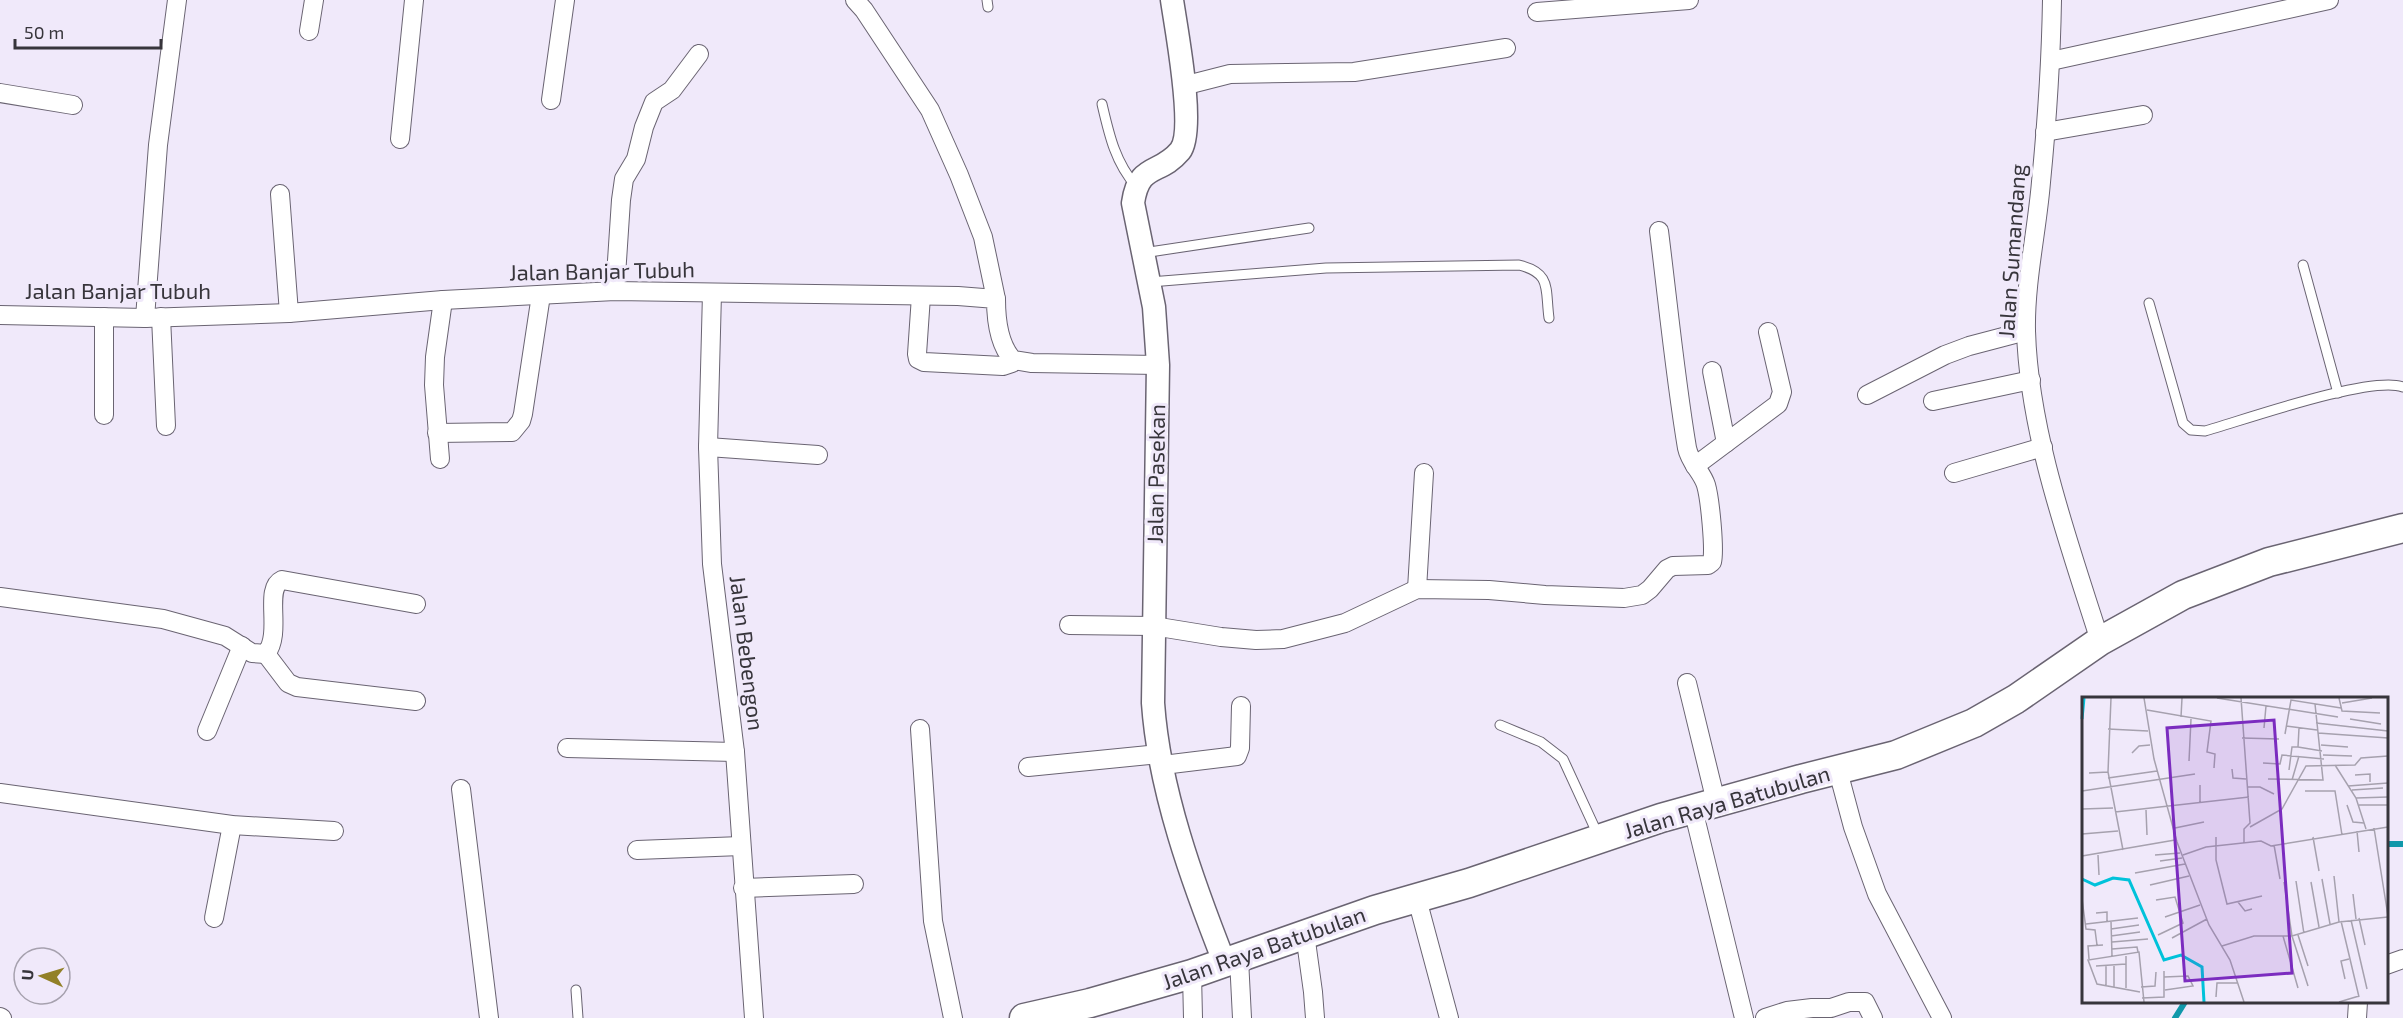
<svg xmlns="http://www.w3.org/2000/svg" width="2403" height="1018" viewBox="0 0 2403 1018" font-family="'Exo 2',sans-serif">
<style>
.lines{fill:none;stroke-linecap:round;stroke-linejoin:round}
.stream{stroke:#1098aa;stroke-width:6}
.service-casing{stroke:#6a6472;stroke-width:11}
.minor-casing{stroke:#6a6472;stroke-width:20}
.tertiary-casing{stroke:#6a6472;stroke-width:25}
.trunk-casing{stroke:#6a6472;stroke-width:31}
.service{stroke:#fff;stroke-width:9}
.minor{stroke:#fff;stroke-width:18}
.tertiary{stroke:#fff;stroke-width:22}
.trunk{stroke:#fff;stroke-width:28}
.labels{text-anchor:middle;stroke-width:6;stroke-linejoin:round;paint-order:stroke}
.street-label{font-size:22px;fill:#37353b;stroke:#f0e9fa}
.inset-river{fill:none;stroke:#00c2da;stroke-width:3}
.inset-road{fill:none;stroke:#a6a1ae;stroke-width:1.5}
.view{fill:#7b2cbf;fill-opacity:0.15;stroke:#7b2cbf;stroke-width:3}
.inset-edge{fill:none;stroke:#37353b;stroke-width:3}
</style>
<rect width="100%" height="100%" fill="#f0e9fa"/>
<g class="lines">
<g class="stream">
<path d="M 2386,844 L 2403,844"/>
<path d="M 2175,1018 L 2185,1002"/>
</g>
<defs>
<g id="service">
<path d="M 987,0 L 988,7"/>
<path d="M 1102,104 C 1109,134 1115,162 1136,186"/>
<path d="M 1143,253 L 1309,228"/>
<path d="M 2303,265 L 2338,393"/>
<path d="M 1150,282 L 1326,268 L 1519,265 C 1552,273 1545,289 1549,318"/>
<path d="M 2149,303 L 2183,423 L 2191,430 L 2205,431 C 2244,420 2371,375 2403,387"/>
<path d="M 1500,725 L 1541,742 L 1563,759 L 1598,835"/>
<path d="M 576,990 L 578,1018"/>
</g>
<g id="minor">
<path d="M 855,0 L 864,10 L 930,110 L 959,175 L 983,237 L 996,299"/>
<path d="M 2052,0 C 2051,61 2047,121 2041,182 C 2037,231 2025,282 2026,331 C 2029,434 2069,543 2100,641"/>
<path d="M 1537,12 L 1689,0"/>
<path d="M 309,31 L 314,0"/>
<path d="M 2051,61 L 2329,0"/>
<path d="M 1183,86 L 1230,74 L 1354,72 L 1506,48"/>
<path d="M 0,93 L 73,105"/>
<path d="M 551,100 L 565,0"/>
<path d="M 2045,132 L 2143,115"/>
<path d="M 400,139 L 414,0"/>
<path d="M 280,194 L 289,313"/>
<path d="M 615,291 L 621,200 L 624,179 L 636,159 L 644,127 L 654,102 L 672,90 L 699,54"/>
<path d="M 712,293 L 708,447 L 712,564 L 735,752 L 754,1018"/>
<path d="M 921,296 L 917,354 L 918,359 L 924,362 L 1003,366 L 1012,363 L 1013,360"/>
<path d="M 0,315 L 145,318 L 289,313 L 443,300 L 615,291 L 958,296 L 996,299 C 996,319 999,345 1013,360 L 1032,363 L 1158,365"/>
<path d="M 161,317 L 166,426"/>
<path d="M 145,318 L 158,145 L 177,0"/>
<path d="M 1712,371 L 1726,443"/>
<path d="M 1867,395 L 1945,355 L 1969,346 L 2026,331"/>
<path d="M 1933,401 L 2031,380"/>
<path d="M 104,415 L 104,317"/>
<path d="M 437,433 L 512,432 L 521,421 L 523,414 L 541,295"/>
<path d="M 708,447 L 818,455"/>
<path d="M 440,459 L 434,385 L 435,357 L 443,300"/>
<path d="M 1695,466 L 1778,404 L 1782,392 L 1768,332"/>
<path d="M 1954,473 L 2043,447"/>
<path d="M 1417,589 L 1424,473"/>
<path d="M 0,597 L 163,619 L 225,636 L 252,653 L 266,654 C 283,632 263,589 282,580 L 416,604"/>
<path d="M 1069,625 L 1153,626 L 1221,637 L 1256,640 L 1283,639 L 1345,623 L 1417,589 L 1489,590 L 1545,595 L 1624,598 L 1642,595 L 1650,589 L 1667,569 L 1673,566 L 1708,565 L 1712,562 C 1715,549 1710,499 1706,485 C 1702,472 1690,463 1687,448 C 1675,376 1668,303 1659,231"/>
<path d="M 266,654 L 288,683 L 297,687 L 416,701"/>
<path d="M 1687,683 L 1716,802"/>
<path d="M 920,729 L 933,921 L 953,1018"/>
<path d="M 207,731 L 242,646"/>
<path d="M 567,748 L 735,752"/>
<path d="M 1163,765 L 1237,756 L 1240,748 L 1241,706"/>
<path d="M 1028,767 L 1159,754"/>
<path d="M 1838,771 L 1853,827 L 1877,894 L 1942,1018"/>
<path d="M 461,789 L 489,1018"/>
<path d="M 0,793 L 232,825 L 334,831"/>
<path d="M 1693,809 L 1744,1018"/>
<path d="M 637,850 L 741,846"/>
<path d="M 743,888 L 854,884"/>
<path d="M 1417,899 L 1449,1018"/>
<path d="M 214,918 L 232,825"/>
<path d="M 1305,934 L 1313,992 L 1315,1018"/>
<path d="M 1239,959 L 1242,1018"/>
<path d="M 2386,965 L 2403,959"/>
<path d="M 1192,974 L 1193,1018"/>
<path d="M 0,1017 L 2,1018"/>
<path d="M 1765,1018 L 1787,1011 L 1812,1008 L 1831,1008 L 1849,1002 L 1865,1002 L 1873,1018"/>
<path d="M 2357,1018 L 2358,1002"/>
</g>
<path id="tertiary" d="M 1172,0 C 1176,28 1196,131 1180,151 C 1159,176 1139,162 1133,203 L 1154,307 L 1158,365 L 1153,703 C 1159,790 1193,883 1225,964"/>
<path id="trunk" d="M 1024,1018 L 1090,1003 L 1192,974 L 1375,910 L 1469,883 L 1661,818 L 1801,779 L 1896,755 L 1974,723 L 2016,699 L 2100,641 L 2183,595 L 2269,562 L 2403,528"/>
</defs>
<use href="#service" class="service-casing"/>
<use href="#minor" class="minor-casing"/>
<use href="#tertiary" class="tertiary-casing"/>
<use href="#trunk" class="trunk-casing"/>
<use href="#service" class="service"/>
<use href="#minor" class="minor"/>
<use href="#tertiary" class="tertiary"/>
<use href="#trunk" class="trunk"/>
</g>
<g class="labels">
<g class="street-label">
<text transform="translate(2012 251) rotate(-86)" y="8">Jalan Sumandang</text>
<text transform="translate(602 271) rotate(-1)" y="8">Jalan Banjar Tubuh</text>
<text x="118" y="299">Jalan Banjar Tubuh</text>
<text transform="translate(1156 474) rotate(-89)" y="8">Jalan Pasekan</text>
<text transform="translate(747 653) rotate(83)" y="8">Jalan Bebengon</text>
<text transform="translate(1727 802) rotate(-16)" y="8">Jalan Raya Batubulan</text>
<text transform="translate(1264 948) rotate(-19)" y="8">Jalan Raya Batubulan</text>
</g>
</g>
<g transform="translate(2082 697)">
<rect width="306" height="306" fill="#f0e9fa"/>
<path class="inset-river" d="M 0,22 L 2,1M 0,182 L 13,188 L 31,181 L 47,183 L 82,263 L 99,258 L 120,270 L 122,305"/>
<path class="inset-road" d="M 29,1 L 26,75 L 41,153M 62,1 L 72,62 L 95,145 L 127,228 L 148,263 L 162,305M 135,1 L 256,20M 159,1 L 168,126 L 162,132 L 162,147M 257,1 L 260,14 L 298,16M 260,6 L 290,1M 65,13 L 129,24 L 125,55 L 133,57 L 132,71M 99,20 L 100,1M 268,22 L 299,27M 234,26 L 306,34M 204,29 L 235,33M 182,31 L 184,9M 26,32 L 66,34M 236,36 L 306,41M 203,37 L 209,3 L 259,11M 160,41 L 197,42M 239,48 L 266,50M 216,50 L 240,54M 216,50 L 217,31M 50,56 L 57,49 L 68,48M 241,58 L 270,59M 107,64 L 109,22M 181,66 L 198,67 L 200,58 L 242,62M 253,68 L 274,101 L 284,132M 150,72 L 151,81 L 164,82M 207,73 L 210,50 L 216,50M 7,76 L 26,75M 273,78 L 288,77 L 288,85M 26,81 L 75,74M 186,82 L 241,83 L 233,7M 210,83 L 217,59M 118,88 L 118,106M 266,89 L 306,86M 166,90 L 178,90 L 192,97M 270,93 L 301,91M 0,94 L 113,77M 223,94 L 253,94 L 260,138M 274,101 L 306,100M 265,108 L 271,125 L 282,126M 277,108 L 306,108M 0,112 L 31,111M 64,113 L 65,138M 33,115 L 167,100M 168,130 L 200,112 L 224,69 L 273,68 L 279,61 L 306,59M 93,131 L 122,125M 292,131 L 306,219M 275,134 L 277,155M 0,137 L 36,134M 134,140 L 134,163 L 145,207 L 180,199M 231,140 L 237,174M 192,148 L 198,182M 16,158 L 17,178M 73,158 L 98,156M 101,158 L 124,150 L 179,144 L 189,149 L 306,130M 0,159 L 93,143M 78,164 L 100,161M 53,176 L 103,167M 252,179 L 257,225M 240,182 L 248,227M 214,184 L 222,237M 202,185 L 210,239 L 226,289M 229,185 L 237,230M 68,188 L 107,179M 271,197 L 274,222M 0,202 L 4,232 L 13,233 L 15,248M 74,203 L 93,200 L 101,226 L 76,238M 156,205 L 163,214 L 170,212M 14,216 L 25,215 L 25,224M 83,220 L 118,208M 277,221 L 283,248M 269,223 L 285,292M 29,224 L 30,259M 259,224 L 277,300M 4,227 L 56,221M 29,232 L 57,228M 216,238 L 226,269M 29,239 L 58,235M 201,239 L 216,291M 90,241 L 125,222M 30,245 L 66,242M 140,249 L 172,239 L 210,239 L 257,225 L 306,220M 30,252 L 55,250 L 56,255M 7,262 L 6,249 L 21,248M 24,268 L 24,289M 14,269 L 44,267M 82,280 L 106,279 L 111,289 L 83,293M 263,282 L 259,264 L 267,262M 32,290 L 32,268M 59,290 L 73,289 L 74,275M 44,291 L 44,259M 58,295 L 15,287 L 6,263 L 57,255 L 62,305M 134,300 L 135,286 L 155,286M 60,301 L 82,300 L 82,274M 257,305 L 277,299"/>
<path class="view" d="M 192,23 L 210,276 L 103,284 L 85,31 Z"/>
<rect width="306" height="306" class="inset-edge"/>
</g>
<g transform="translate(42 976) rotate(274)"><circle r="28" fill="#f0e9fa" stroke="#a6a1ae" stroke-width="1.5"/>
<path d="M0-4.5L10 22L0 15L-10 22Z" fill="#928027"/>
<text y="-9" font-size="16" font-weight="bold" text-anchor="middle" fill="#37353b">U</text>
</g>
<path d="M15 39v9h146v-9" fill="none" stroke="#37353b" stroke-width="3"/>
<text x="24" y="39" font-size="18" fill="#37353b" stroke="#f0e9fa" stroke-width="4.5" paint-order="stroke">50 m</text>
</svg>
